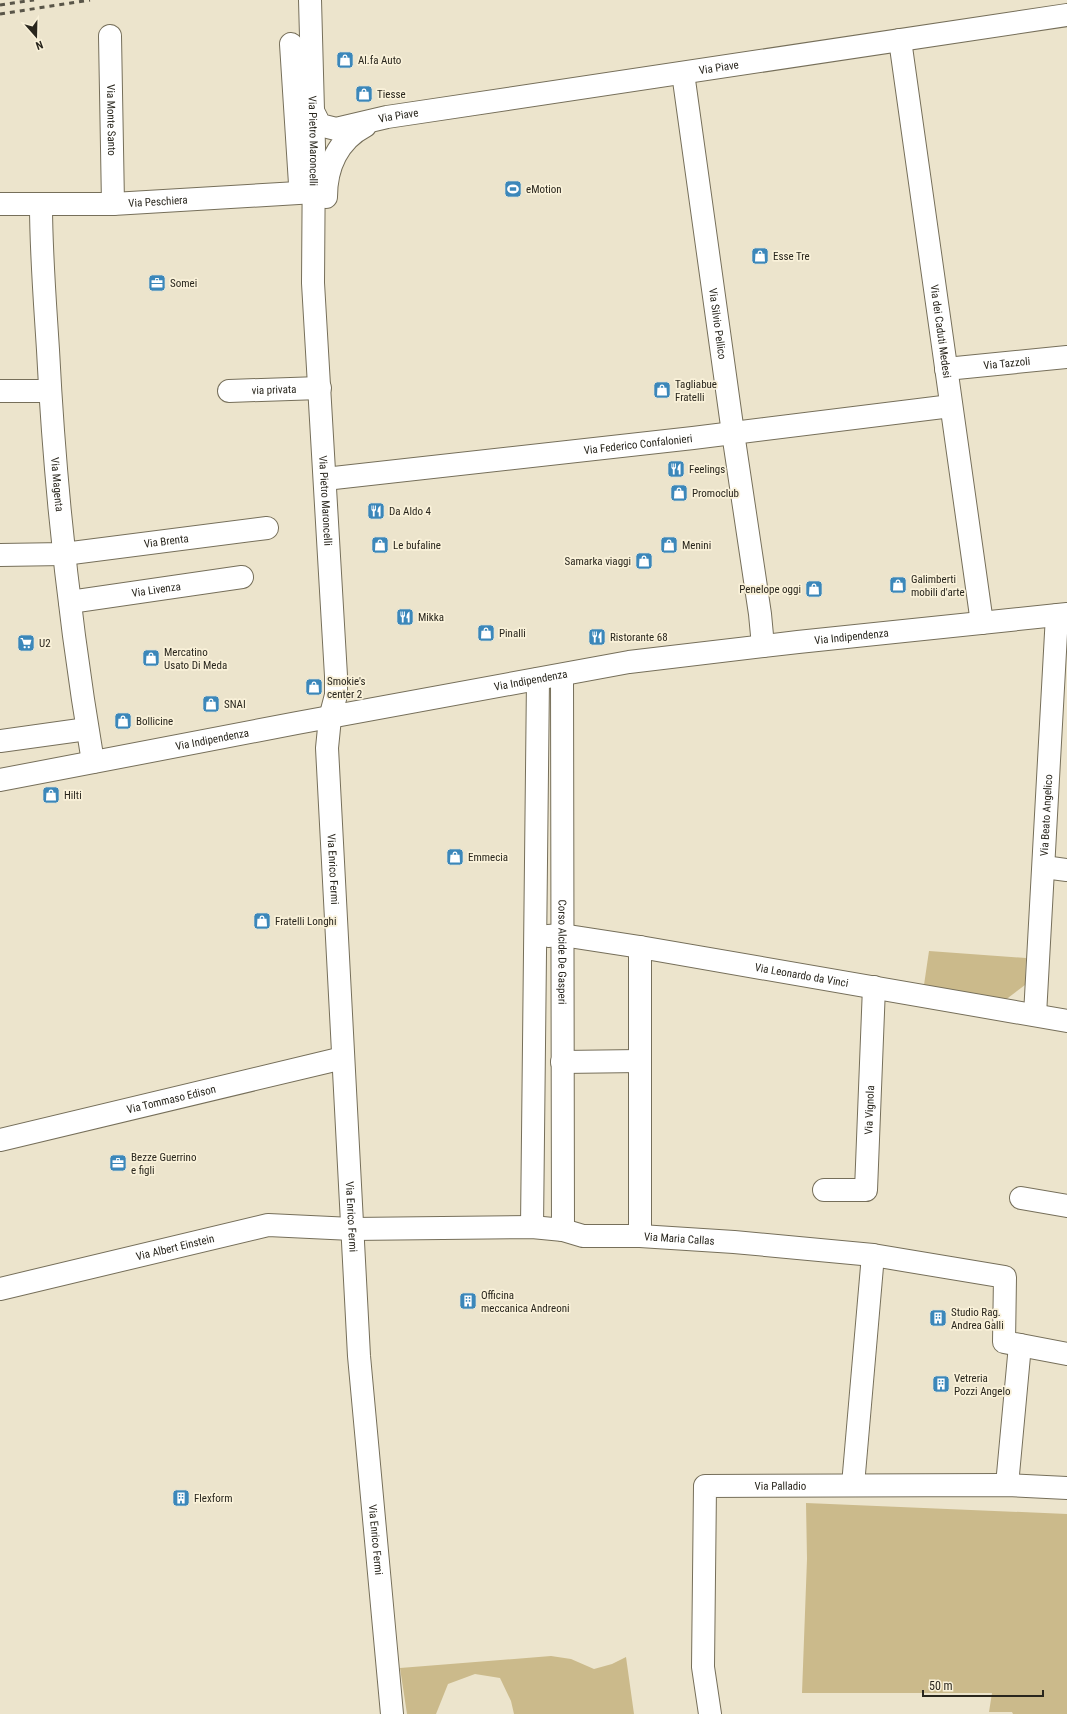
<svg xmlns="http://www.w3.org/2000/svg" width="1067" height="1714" viewBox="0 0 1067 1714" font-family="'Roboto Condensed',sans-serif">
<style>
.green{fill:#cbba8b}
.lines{fill:none;stroke-linecap:round;stroke-linejoin:round}
.minor-casing{stroke:#766f5a;stroke-width:24}
.minor{stroke:#fff;stroke-width:22}
.rail{stroke:#595548;stroke-width:3;stroke-dasharray:5 5;stroke-linecap:butt}
.labels{text-anchor:middle;stroke-width:3.5;stroke-linejoin:round;paint-order:stroke}
.poi-label{font-size:11px;fill:#29261d;stroke:#f9f1d9;text-anchor:start}
.street-label{font-size:11px;fill:#29261d;stroke:#f9f1d9}
</style>
<rect width="100%" height="100%" fill="#ece4cc"/>
<g class="green">
<path d="M 929,951 L 1026,958 L 1025,985 L 1004,1001 L 924,985 Z"/>
<path d="M 806,1503 L 1067,1514 L 1067,1714 L 1013,1714 L 1012,1712 L 989,1712 L 992,1693 L 802,1693 L 807,1559 Z"/>
<path d="M 551,1656 L 571,1659 L 594,1669 L 612,1664 L 626,1657 L 634,1714 L 514,1714 L 511,1701 L 500,1678 L 475,1674 L 448,1684 L 436,1714 L 407,1714 L 400,1668 Z"/>
</g>
<g class="lines">
<defs>
<g id="minor">
<path id="s1" d="M 310,0 L 314,147 L 313,283 L 336,676 L 336,695 L 330,718 L 327,748 L 359,1356 L 392,1714"/>
<path id="s2" d="M 110,36 L 113,204"/>
<path id="s3" d="M 900,40 L 982,623"/>
<path d="M 291,44 L 300,184"/>
<path id="s4" d="M 683,73 L 733,433 L 760,614 L 763,646"/>
<path id="s5" d="M 313,111 L 320,125 L 336,129 L 387,117 L 1067,15"/>
<path d="M 326,197 C 326,167 338,140 365,126"/>
<path id="s6" d="M 0,204 L 113,204 L 315,192"/>
<path id="s7" d="M 41,205 C 41,253 45,302 48,350 C 55,488 70,626 93,762"/>
<path id="s8" d="M 946,369 L 1067,357"/>
<path d="M 0,391 L 50,391"/>
<path id="s9" d="M 229,391 L 320,388"/>
<path id="s10" d="M 325,479 L 693,438 L 951,406"/>
<path id="s11" d="M 0,555 L 64,554 L 267,528"/>
<path id="s12" d="M 70,602 L 242,577"/>
<path id="s13" d="M 562,675 L 563,1230"/>
<path d="M 0,741 L 87,729"/>
<path id="s14" d="M 0,780 L 297,723 L 629,662 L 798,642 L 1067,614"/>
<path d="M 1044,867 L 1067,870"/>
<path id="s15" d="M 548,936 L 562,935 L 640,947 L 1067,1021"/>
<path d="M 640,947 L 640,1236"/>
<path id="s16" d="M 1035,1015 L 1057,615"/>
<path d="M 562,1062 L 640,1061"/>
<path id="s17" d="M 0,1140 L 343,1058"/>
<path id="s18" d="M 824,1190 L 866,1190 L 874,987"/>
<path d="M 1021,1198 L 1067,1206"/>
<path d="M 532,1227 L 538,679"/>
<path id="s19" d="M 0,1289 L 268,1225 L 352,1229 L 532,1227 L 563,1230 L 583,1236 L 640,1236 L 734,1242 L 873,1255 L 1005,1277 L 1004,1342 L 1067,1354"/>
<path d="M 853,1485 L 873,1255"/>
<path d="M 1007,1485 L 1020,1345"/>
<path id="s20" d="M 710,1714 L 703,1667 L 705,1486 L 1007,1485 L 1067,1488"/>
</g>
</defs>
<use href="#minor" class="minor-casing"/>
<use href="#minor" class="minor"/>
<g class="rail">
<path d="M 0,5 L 34,0"/>
<path d="M 0,14 L 90,0"/>
</g>
</g>
<defs>
<symbol id="shop-square" viewBox="-11 -11 22 22"><rect x="-9" y="-9" width="18" height="18" rx="4" fill="#3b87ba" stroke="#f9f1d9"/><path d="M-5-2.5h2.3a2.7 3.5 0 0 1 5.4 0H5L5.5 6h-11ZM-1.5-2.5h3a1.5 2.3 0 0 0-3 0Z" fill="#fff"/></symbol>
<symbol id="stadium-square" viewBox="-11 -11 22 22"><rect x="-9" y="-9" width="18" height="18" rx="4" fill="#3b87ba" stroke="#f9f1d9"/><path d="M0-5a6.5 5 0 1 0 0 10a6.5 5 0 1 0 0-10ZM-3.5-1.8h7v3.6h-7Z" fill="#fff"/></symbol>
<symbol id="office-square" viewBox="-11 -11 22 22"><rect x="-9" y="-9" width="18" height="18" rx="4" fill="#3b87ba" stroke="#f9f1d9"/><path d="M-6-3h4V-5.5h4V-3h4V5H-6ZM-1-4.5V-3h2v-1.5ZM-6 0V1H6V0Z" fill="#fff"/></symbol>
<symbol id="restaurant-square" viewBox="-11 -11 22 22"><rect x="-9" y="-9" width="18" height="18" rx="4" fill="#3b87ba" stroke="#f9f1d9"/><path d="M-5-6h1v4h1v-4h1v4h1v-4h1v5L-1.5 .5V6h-2V.5L-5-1ZM5-6V6H3V1.5H1.5Q1.5-4 5-6Z" fill="#fff"/></symbol>
<symbol id="supermarket-square" viewBox="-11 -11 22 22"><rect x="-9" y="-9" width="18" height="18" rx="4" fill="#3b87ba" stroke="#f9f1d9"/><path d="M-6-5.5h2.5l.6 2H6L4.5 2H-2.5L-4.4-4H-6ZM-1.5 3.2a1.3 1.3 0 1 0 .1 0ZM3 3.2a1.3 1.3 0 1 0 .1 0Z" fill="#fff"/></symbol>
<symbol id="building-square" viewBox="-11 -11 22 22"><rect x="-9" y="-9" width="18" height="18" rx="4" fill="#3b87ba" stroke="#f9f1d9"/><path d="M-4-6H4V6H1V3H-1V6H-4ZM-2.5-4.3h1.7v1.8h-1.7ZM.8-4.3h1.7v1.8H.8ZM-2.5-1h1.7V.8h-1.7ZM.8-1h1.7V.8H.8Z" fill="#fff"/></symbol>
</defs>
<g fill-rule="evenodd">
<use href="#shop-square" x="335" y="50" width="20" height="20"/>
<use href="#shop-square" x="354" y="84" width="20" height="20"/>
<use href="#stadium-square" x="503" y="179" width="20" height="20"/>
<use href="#shop-square" x="750" y="246" width="20" height="20"/>
<use href="#office-square" x="147" y="273" width="20" height="20"/>
<use href="#shop-square" x="652" y="380" width="20" height="20"/>
<use href="#restaurant-square" x="666" y="459" width="20" height="20"/>
<use href="#shop-square" x="669" y="483" width="20" height="20"/>
<use href="#restaurant-square" x="366" y="501" width="20" height="20"/>
<use href="#shop-square" x="370" y="535" width="20" height="20"/>
<use href="#shop-square" x="659" y="535" width="20" height="20"/>
<use href="#shop-square" x="634" y="551" width="20" height="20"/>
<use href="#shop-square" x="888" y="575" width="20" height="20"/>
<use href="#shop-square" x="804" y="579" width="20" height="20"/>
<use href="#restaurant-square" x="395" y="607" width="20" height="20"/>
<use href="#shop-square" x="476" y="623" width="20" height="20"/>
<use href="#restaurant-square" x="587" y="627" width="20" height="20"/>
<use href="#supermarket-square" x="16" y="633" width="20" height="20"/>
<use href="#shop-square" x="141" y="648" width="20" height="20"/>
<use href="#shop-square" x="304" y="677" width="20" height="20"/>
<use href="#shop-square" x="201" y="694" width="20" height="20"/>
<use href="#shop-square" x="113" y="711" width="20" height="20"/>
<use href="#shop-square" x="41" y="785" width="20" height="20"/>
<use href="#shop-square" x="445" y="847" width="20" height="20"/>
<use href="#shop-square" x="252" y="911" width="20" height="20"/>
<use href="#office-square" x="108" y="1153" width="20" height="20"/>
<use href="#building-square" x="458" y="1291" width="20" height="20"/>
<use href="#building-square" x="928" y="1308" width="20" height="20"/>
<use href="#building-square" x="931" y="1374" width="20" height="20"/>
<use href="#building-square" x="171" y="1488" width="20" height="20"/>
</g>
<g class="labels">
<g class="poi-label">
<text x="358" y="64">Al.fa Auto</text>
<text x="377" y="98">Tiesse</text>
<text x="526" y="193">eMotion</text>
<text x="773" y="260">Esse Tre</text>
<text x="170" y="287">Somei</text>
<text x="675" y="388">Tagliabue<tspan x="675" dy="13">Fratelli</tspan></text>
<text x="689" y="473">Feelings</text>
<text x="692" y="497">Promoclub</text>
<text x="389" y="515">Da Aldo 4</text>
<text x="393" y="549">Le bufaline</text>
<text x="682" y="549">Menini</text>
<text x="631" y="565" text-anchor="end">Samarka viaggi</text>
<text x="911" y="583">Galimberti<tspan x="911" dy="13">mobili d'arte</tspan></text>
<text x="801" y="593" text-anchor="end">Penelope oggi</text>
<text x="418" y="621">Mikka</text>
<text x="499" y="637">Pinalli</text>
<text x="610" y="641">Ristorante 68</text>
<text x="39" y="647">U2</text>
<text x="164" y="656">Mercatino<tspan x="164" dy="13">Usato Di Meda</tspan></text>
<text x="327" y="685">Smokie's<tspan x="327" dy="13">center 2</tspan></text>
<text x="224" y="708">SNAI</text>
<text x="136" y="725">Bollicine</text>
<text x="64" y="799">Hilti</text>
<text x="468" y="861">Emmecia</text>
<text x="275" y="925">Fratelli Longhi</text>
<text x="131" y="1161">Bezze Guerrino<tspan x="131" dy="13">e figli</tspan></text>
<text x="481" y="1299">Officina<tspan x="481" dy="13">meccanica Andreoni</tspan></text>
<text x="951" y="1316">Studio Rag.<tspan x="951" dy="13">Andrea Galli</tspan></text>
<text x="954" y="1382">Vetreria<tspan x="954" dy="13">Pozzi Angelo</tspan></text>
<text x="194" y="1502">Flexform</text>
</g>
<g class="street-label">
<text dy="4" stroke="none"><textPath href="#s5" startOffset="420">Via Piave</textPath></text>
<text dy="4" stroke="none"><textPath href="#s5" startOffset="96">Via Piave</textPath></text>
<text dy="4" stroke="none"><textPath href="#s2" startOffset="84">Via Monte Santo</textPath></text>
<text dy="4" stroke="none"><textPath href="#s1" startOffset="141">Via Pietro Maroncelli</textPath></text>
<text dy="4" stroke="none"><textPath href="#s6" startOffset="158">Via Peschiera</textPath></text>
<text dy="4" stroke="none"><textPath href="#s4" startOffset="253">Via Silvio Pellico</textPath></text>
<text dy="4" stroke="none"><textPath href="#s3" startOffset="294">Via dei Caduti Medesi</textPath></text>
<text dy="4" stroke="none"><textPath href="#s8" startOffset="61">Via Tazzoli</textPath></text>
<text dy="4" stroke="none"><textPath href="#s9" startOffset="45">via privata</textPath></text>
<text dy="4" stroke="none"><textPath href="#s10" startOffset="315">Via Federico Confalonieri</textPath></text>
<text dy="4" stroke="none"><textPath href="#s7" startOffset="280">Via Magenta</textPath></text>
<text dy="4" stroke="none"><textPath href="#s1" startOffset="501">Via Pietro Maroncelli</textPath></text>
<text dy="4" stroke="none"><textPath href="#s11" startOffset="167">Via Brenta</textPath></text>
<text dy="4" stroke="none"><textPath href="#s12" startOffset="87">Via Livenza</textPath></text>
<text dy="4" stroke="none"><textPath href="#s14" startOffset="864">Via Indipendenza</textPath></text>
<text dy="4" stroke="none"><textPath href="#s14" startOffset="540">Via Indipendenza</textPath></text>
<text dy="4" stroke="none"><textPath href="#s14" startOffset="216">Via Indipendenza</textPath></text>
<text dy="4" stroke="none"><textPath href="#s16" startOffset="200">Via Beato Angelico</textPath></text>
<text dy="4" stroke="none"><textPath href="#s1" startOffset="871">Via Enrico Fermi</textPath></text>
<text dy="4" stroke="none"><textPath href="#s13" startOffset="277">Corso Alcide De Gasperi</textPath></text>
<text dy="4" stroke="none"><textPath href="#s15" startOffset="257">Via Leonardo da Vinci</textPath></text>
<text dy="4" stroke="none"><textPath href="#s17" startOffset="176">Via Tommaso Edison</textPath></text>
<text dy="4" stroke="none"><textPath href="#s18" startOffset="122">Via Vignola</textPath></text>
<text dy="4" stroke="none"><textPath href="#s1" startOffset="1219">Via Enrico Fermi</textPath></text>
<text dy="4" stroke="none"><textPath href="#s19" startOffset="688">Via Maria Callas</textPath></text>
<text dy="4" stroke="none"><textPath href="#s19" startOffset="180">Via Albert Einstein</textPath></text>
<text dy="4" stroke="none"><textPath href="#s20" startOffset="304">Via Palladio</textPath></text>
<text dy="4" stroke="none"><textPath href="#s1" startOffset="1543">Via Enrico Fermi</textPath></text>
</g>
</g>
<g transform="translate(36 36) rotate(160)" stroke="#f9f1d9" stroke-width="3" paint-order="stroke">
<path d="M0-3L7 15L0 10L-7 15Z" fill="#29261d"/>
<text y="-6" font-size="11" font-weight="bold" text-anchor="middle" fill="#29261d">N</text>
</g>
<path d="M923 1690v6h120v-6" fill="none" stroke="#29261d" stroke-width="2"/>
<text x="929" y="1690" font-size="12" fill="#29261d" stroke="#f9f1d9" stroke-width="3" paint-order="stroke">50 m</text>
</svg>
